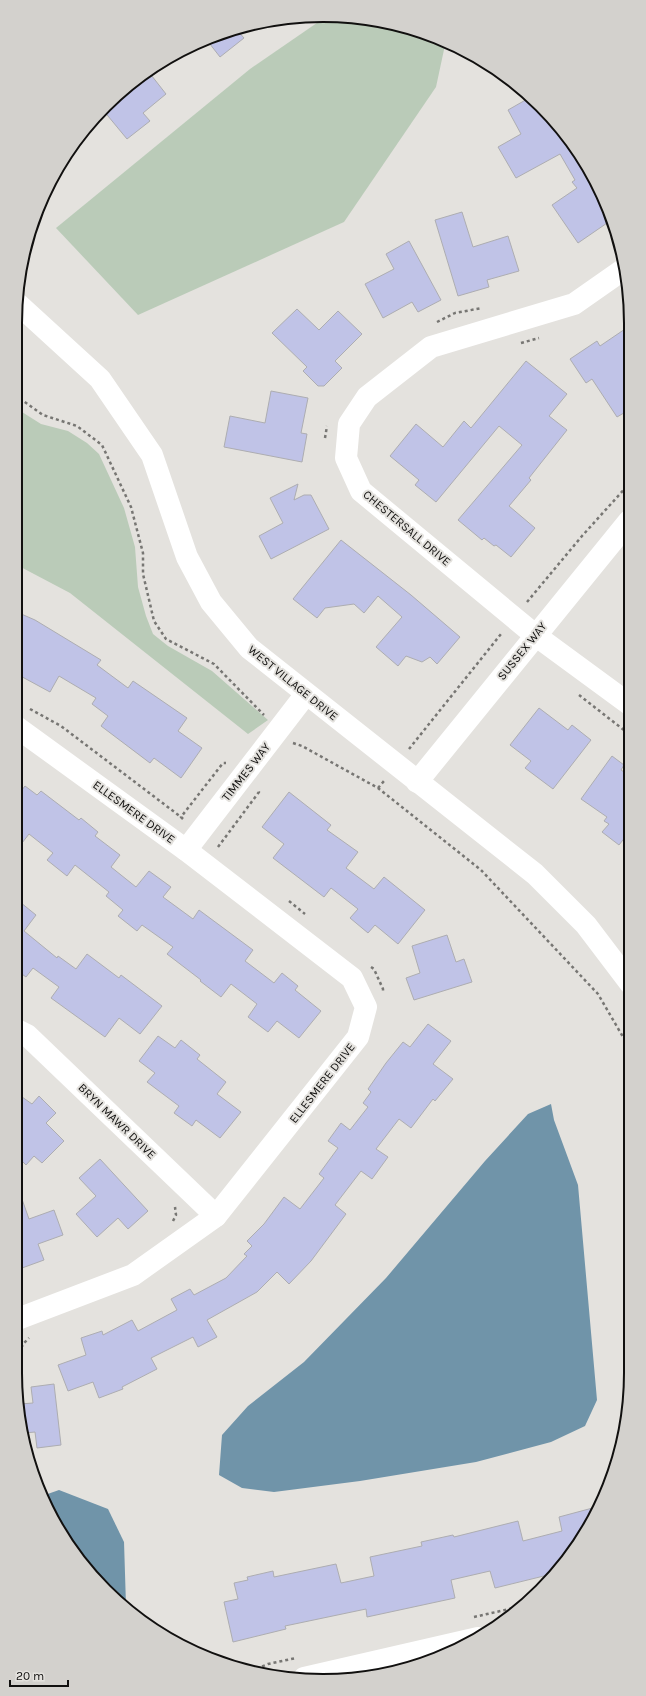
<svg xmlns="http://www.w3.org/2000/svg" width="646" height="1696" viewBox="0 0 646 1696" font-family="Karla,sans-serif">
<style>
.green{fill:#bacbb8}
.water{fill:#7094a9}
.building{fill:#c0c3e7;stroke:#adadb1}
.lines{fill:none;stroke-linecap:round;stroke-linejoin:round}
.path{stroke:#777673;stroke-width:2.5;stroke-dasharray:3 3;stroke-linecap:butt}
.minor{stroke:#fff;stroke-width:22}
.tertiary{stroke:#fff;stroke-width:22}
.labels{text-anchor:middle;stroke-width:4;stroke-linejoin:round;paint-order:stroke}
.street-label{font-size:12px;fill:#11100f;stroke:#e4e2de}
.rim{fill:none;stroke:#11100f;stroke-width:2}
</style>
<rect width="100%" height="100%" fill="#e4e2de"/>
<g class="green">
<path d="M 327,16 L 343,16 L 403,26 L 445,45 L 436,87 L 344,222 L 138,315 L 56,228 L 250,69 Z"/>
<path d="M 15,406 L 22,412 L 41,424 L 68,431 L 87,443 L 99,454 L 124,508 L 135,547 L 138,587 L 146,616 L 153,634 L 168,646 L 212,671 L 268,720 L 248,734 L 70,593 L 15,564 Z"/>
</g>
<g class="water">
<path d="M 551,1104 L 554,1120 L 578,1185 L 597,1400 L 585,1426 L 551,1442 L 476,1462 L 360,1481 L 274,1492 L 242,1488 L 219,1475 L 222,1435 L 248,1406 L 304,1362 L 386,1278 L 485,1161 L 528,1114 Z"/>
<path d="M 59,1490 L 108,1509 L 124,1542 L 126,1605 L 91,1576 L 56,1527 L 42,1496 Z"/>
</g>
<g class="building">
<path d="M 236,29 L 244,38 L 220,57 L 206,39 L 224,31 Z"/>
<path d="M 148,71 L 166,94 L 143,113 L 150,121 L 127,139 L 103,110 L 120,91 Z"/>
<path d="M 529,98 L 555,120 L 599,187 L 610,221 L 578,243 L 552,205 L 577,188 L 572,182 L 575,180 L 560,154 L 516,178 L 498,147 L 521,134 L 508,110 Z"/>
<path d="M 462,212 L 473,247 L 508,236 L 519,271 L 487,280 L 489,287 L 458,296 L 435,220 Z"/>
<path d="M 409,241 L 441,300 L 418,312 L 412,302 L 383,318 L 365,284 L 394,269 L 386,254 Z"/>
<path d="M 297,309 L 319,330 L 338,311 L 362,334 L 335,361 L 342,368 L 324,386 L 318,386 L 303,371 L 307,367 L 272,333 Z"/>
<path d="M 628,327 L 629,410 L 617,417 L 592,379 L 586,383 L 570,359 L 597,341 L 600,346 Z"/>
<path d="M 526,361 L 567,394 L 549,416 L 567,430 L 529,478 L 531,480 L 509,506 L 535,528 L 511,557 L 496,545 L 494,546 L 484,538 L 482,540 L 458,520 L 522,445 L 499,426 L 436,502 L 415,485 L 419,480 L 390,456 L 416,424 L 443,447 L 464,421 L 471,428 Z"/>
<path d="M 271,391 L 308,398 L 301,433 L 307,434 L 302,462 L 224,447 L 230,416 L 265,423 Z"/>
<path d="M 298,484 L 294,500 L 304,495 L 311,495 L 329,529 L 271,559 L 259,536 L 283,523 L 270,498 Z"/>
<path d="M 341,540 L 411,595 L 460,637 L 437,664 L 430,657 L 422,662 L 406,656 L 398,666 L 376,647 L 402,617 L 378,596 L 364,613 L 354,604 L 325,608 L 317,618 L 293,599 Z"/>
<path d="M 19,613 L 35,620 L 101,660 L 97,665 L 128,688 L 133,681 L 187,718 L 178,731 L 202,748 L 181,778 L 154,758 L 150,763 L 101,726 L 108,716 L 92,704 L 96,698 L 59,676 L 50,692 L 15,673 L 15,622 Z"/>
<path d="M 539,708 L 568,730 L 572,725 L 591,740 L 553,789 L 525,768 L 531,761 L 510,745 Z"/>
<path d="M 612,756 L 624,765 L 621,770 L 630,776 L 630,831 L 619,845 L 602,832 L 609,824 L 604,821 L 607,817 L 581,799 Z"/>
<path d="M 25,786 L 37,795 L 41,791 L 79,820 L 81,818 L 98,832 L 95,836 L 120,855 L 111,867 L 136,887 L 149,871 L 171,887 L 163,897 L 193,919 L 199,910 L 253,950 L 245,961 L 274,983 L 282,973 L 298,986 L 295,990 L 321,1011 L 299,1038 L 277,1021 L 268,1032 L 248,1017 L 257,1004 L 231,984 L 221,997 L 200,981 L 201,980 L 167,954 L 173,947 L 142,925 L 137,931 L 118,916 L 123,910 L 106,896 L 109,892 L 75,865 L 67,876 L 47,860 L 53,853 L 29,834 L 15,852 L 15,799 Z"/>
<path d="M 289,792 L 331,825 L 327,830 L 358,852 L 346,868 L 374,889 L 384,877 L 425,910 L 398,944 L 375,925 L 368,933 L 350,918 L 358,909 L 331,888 L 324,897 L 273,858 L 284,844 L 262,827 Z"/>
<path d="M 15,898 L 36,915 L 24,931 L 57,958 L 58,956 L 76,969 L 87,954 L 119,978 L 121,975 L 162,1006 L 140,1034 L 119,1018 L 105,1037 L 51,998 L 59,987 L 33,968 L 26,977 L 15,969 Z"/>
<path d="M 447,935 L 456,962 L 464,959 L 472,982 L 414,1000 L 406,978 L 420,973 L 412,946 Z"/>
<path d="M 428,1024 L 451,1041 L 433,1064 L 453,1079 L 435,1101 L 433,1099 L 411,1128 L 399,1119 L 376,1149 L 388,1157 L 372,1179 L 361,1171 L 335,1205 L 346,1214 L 311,1261 L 289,1284 L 277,1272 L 257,1292 L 207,1320 L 217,1337 L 198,1347 L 193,1337 L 151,1358 L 157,1369 L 122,1387 L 123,1389 L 99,1398 L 93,1382 L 68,1391 L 58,1365 L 86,1355 L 81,1338 L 102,1331 L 103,1335 L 132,1320 L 138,1331 L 177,1310 L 171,1299 L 190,1289 L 194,1295 L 226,1278 L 247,1256 L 244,1254 L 252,1246 L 247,1241 L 264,1224 L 284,1197 L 300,1209 L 324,1178 L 319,1174 L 338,1148 L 328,1141 L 341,1123 L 350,1130 L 368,1107 L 363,1103 L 371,1092 L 368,1089 L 386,1063 L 403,1042 L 410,1047 Z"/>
<path d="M 158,1036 L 175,1048 L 181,1040 L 200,1055 L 197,1059 L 226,1082 L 217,1094 L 241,1112 L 220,1138 L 196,1120 L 192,1126 L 174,1113 L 179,1106 L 147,1082 L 155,1073 L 139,1061 Z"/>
<path d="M 15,1092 L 32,1104 L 39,1096 L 56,1113 L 46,1123 L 64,1141 L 42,1163 L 34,1156 L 26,1165 L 15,1154 Z"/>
<path d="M 100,1159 L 148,1211 L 128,1229 L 118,1218 L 97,1237 L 76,1214 L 96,1196 L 79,1178 Z"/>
<path d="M 15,1185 L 17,1185 L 29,1219 L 54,1210 L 63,1235 L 38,1244 L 44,1260 L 22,1268 L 15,1249 Z"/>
<path d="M 54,1384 L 61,1445 L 37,1448 L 35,1432 L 25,1433 L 20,1404 L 33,1403 L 31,1387 Z"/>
<path d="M 600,1506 L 567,1560 L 552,1574 L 495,1588 L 490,1571 L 451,1580 L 455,1598 L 367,1617 L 366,1609 L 285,1626 L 286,1629 L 233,1642 L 224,1602 L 238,1599 L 234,1583 L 248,1580 L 247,1577 L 273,1571 L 274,1577 L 336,1564 L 341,1583 L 374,1576 L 370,1557 L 422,1546 L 421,1542 L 453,1535 L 454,1537 L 518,1521 L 523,1541 L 562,1531 L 559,1517 Z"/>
</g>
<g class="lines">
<g class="path">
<path d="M 437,322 L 455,313 L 482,308"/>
<path d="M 521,343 L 539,338"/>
<path d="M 15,395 L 43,415 L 77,426 L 102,445 L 131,507 L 143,553 L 143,574 L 154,621 L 166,639 L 214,664 L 264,715"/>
<path d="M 325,438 L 327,426"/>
<path d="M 527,602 L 582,536 L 629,484"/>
<path d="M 579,695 L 629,734"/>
<path d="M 15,702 L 22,705"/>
<path d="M 30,709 L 61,726 L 181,817"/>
<path d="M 293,743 L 302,746 L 378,788 L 481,870 L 598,994 L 630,1049"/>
<path d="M 409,749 L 501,634"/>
<path d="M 378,788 L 384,781"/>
<path d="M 183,819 L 181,817 L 223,763 L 226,763"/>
<path d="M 218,847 L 259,792 L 258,790"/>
<path d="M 289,901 L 305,914"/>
<path d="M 371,967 L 374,969 L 383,989 L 383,993"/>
<path d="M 173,1221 L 176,1215 L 175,1207"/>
<path d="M 15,1358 L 24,1343 L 29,1338"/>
<path d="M 474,1617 L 518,1607"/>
<path d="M 251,1671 L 268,1664 L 296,1658"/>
</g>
<g class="minor">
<path d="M 624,269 L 574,304 L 431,347 L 367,397 L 349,424 L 346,458 L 361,491 L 535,635 L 629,704"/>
<path d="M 15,726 L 186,850 L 352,978 L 366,1007 L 358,1037 L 216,1216 L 133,1275 L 15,1320"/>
<path d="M 417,782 L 629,521"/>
<path d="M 186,850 L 306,694"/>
<path d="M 15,1029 L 27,1035 L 216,1216"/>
<path d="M 304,1678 L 478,1638"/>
</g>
<path class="tertiary" d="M 18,304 L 100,379 L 152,455 L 187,557 L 211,602 L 249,648 L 535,874 L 586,925 L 630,983"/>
</g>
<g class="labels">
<g class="street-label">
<text transform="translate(407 528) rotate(40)" y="4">CHESTERSALL DRIVE</text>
<text transform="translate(522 651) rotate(-51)" y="4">SUSSEX WAY</text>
<text transform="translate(293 683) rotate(39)" y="4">WEST VILLAGE DRIVE</text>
<text transform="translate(246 772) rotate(-52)" y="4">TIMMES WAY</text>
<text transform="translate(134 812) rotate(36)" y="4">ELLESMERE DRIVE</text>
<text transform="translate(322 1083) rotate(-52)" y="4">ELLESMERE DRIVE</text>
<text transform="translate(117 1121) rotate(44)" y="4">BRYN MAWR DRIVE</text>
</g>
</g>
<path d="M0 0H646V1696H0ZM323 22H323A301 301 0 0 1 624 323V1373A301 301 0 0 1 323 1674H323A301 301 0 0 1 22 1373V323A301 301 0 0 1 323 22Z" fill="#d3d1cd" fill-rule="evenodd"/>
<path class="rim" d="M323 22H323A301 301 0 0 1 624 323V1373A301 301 0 0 1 323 1674H323A301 301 0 0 1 22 1373V323A301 301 0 0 1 323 22Z"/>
<path d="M10 1680v6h58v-6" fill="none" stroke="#11100f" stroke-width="2"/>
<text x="16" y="1680" font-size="12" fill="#11100f" stroke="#e4e2de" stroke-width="3" paint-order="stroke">20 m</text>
</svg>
